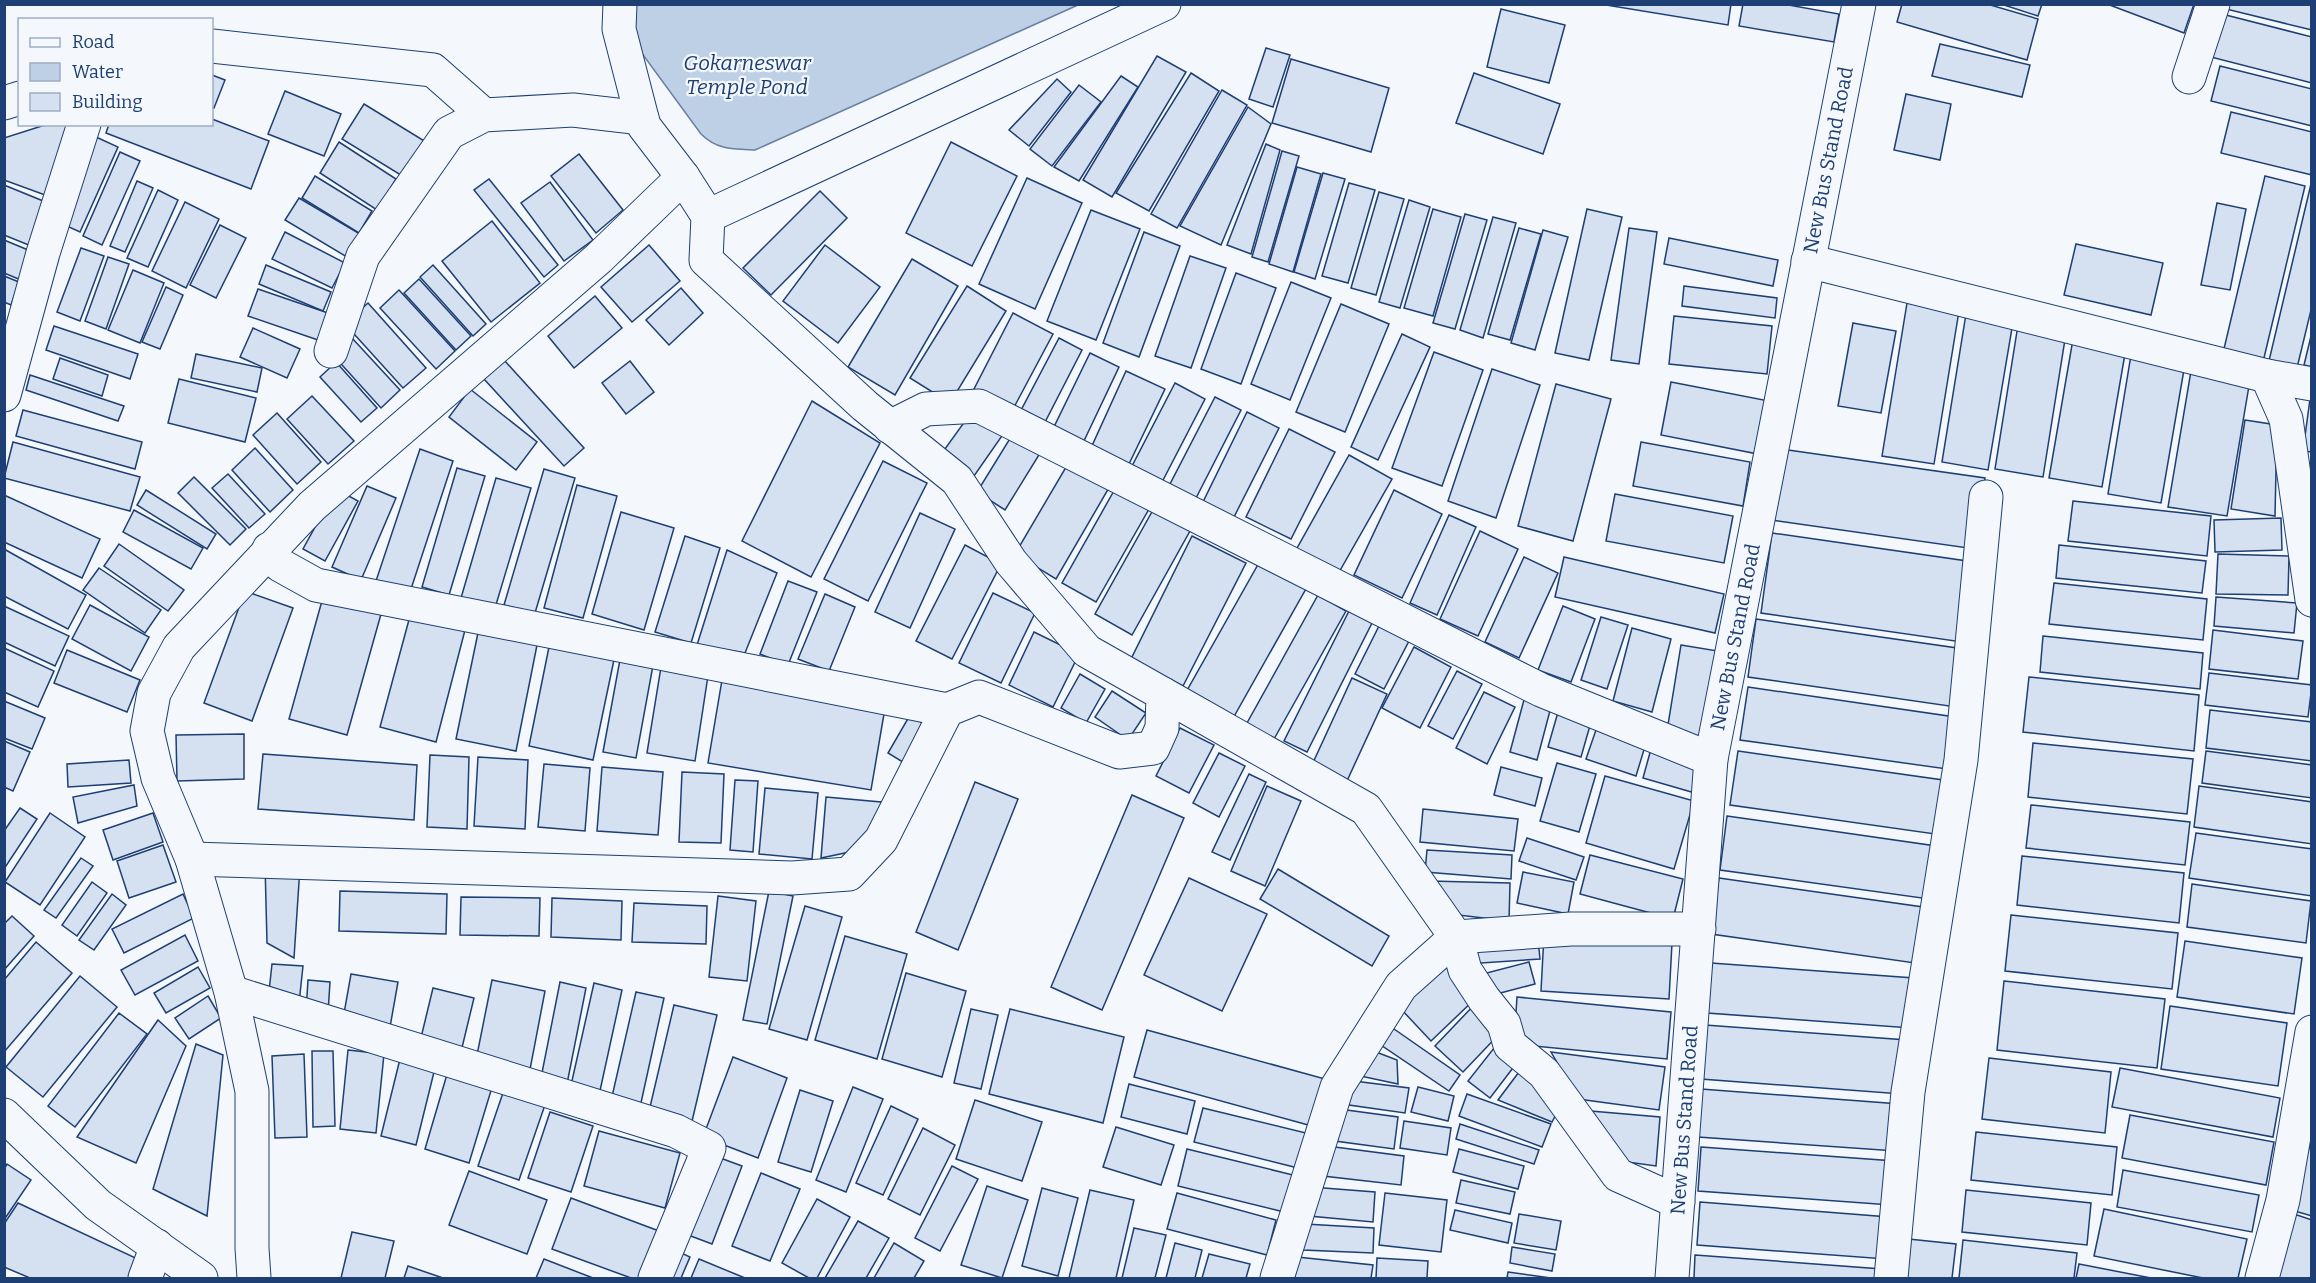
<svg xmlns="http://www.w3.org/2000/svg" width="2316" height="1283" viewBox="0 0 2316 1283" font-family="Bitter,serif">
<style>
.water{fill:#bed0e5;stroke:#687fa3;stroke-width:1.5}
.building{fill:#d5e0f0;stroke:#1d3f73;stroke-width:1.5}
.lines{fill:none;stroke-linecap:round;stroke-linejoin:round}
.minor-casing{stroke:#1d3f73;stroke-width:35}
.tertiary-casing{stroke:#1d3f73;stroke-width:35}
.trunk-casing{stroke:#1d3f73;stroke-width:35}
.minor{stroke:#f4f7fb;stroke-width:33}
.tertiary{stroke:#f4f7fb;stroke-width:33}
.trunk{stroke:#f4f7fb;stroke-width:33}
.labels{text-anchor:middle;stroke-width:4.5;stroke-linejoin:round;paint-order:stroke}
.street-label{font-size:20px;fill:#1d3f73;stroke:#f4f7fb}
.water-label{font-size:21px;font-style:italic;fill:#1d3f73;stroke:#f4f7fb}
</style>
<rect width="100%" height="100%" fill="#f4f7fb"/>
<path class="water" d="M 631,4 L 1078,5 L 755,150 C 733,149 717,150 701,134 L 638,48 Z"/>
<g class="building">
<path d="M 1600,4 L 1731,4 L 1728,25 Z"/>
<path d="M 1743,4 L 1783,4 L 1839,14 L 1834,42 L 1739,26 Z"/>
<path d="M 1902,4 L 1987,4 L 2038,19 L 2027,60 L 1897,22 Z"/>
<path d="M 2001,4 L 2042,4 L 2038,16 Z"/>
<path d="M 2107,4 L 2194,4 L 2184,33 Z"/>
<path d="M 2227,4 L 2312,4 L 2312,30 L 2226,9 Z"/>
<path d="M 1501,9 L 1565,25 L 1549,83 L 1487,67 Z"/>
<path d="M 2218,13 L 2312,37 L 2312,83 L 2207,56 Z"/>
<path d="M 1940,44 L 2030,65 L 2022,97 L 1932,76 Z"/>
<path d="M 1266,48 L 1290,55 L 1273,107 L 1249,99 Z"/>
<path d="M 1157,56 L 1186,72 L 1112,197 L 1083,180 Z"/>
<path d="M 1291,59 L 1389,88 L 1371,152 L 1272,123 Z"/>
<path d="M 2220,66 L 2312,89 L 2312,126 L 2211,101 Z"/>
<path d="M 1191,73 L 1219,91 L 1149,211 L 1116,193 Z"/>
<path d="M 1474,73 L 1560,104 L 1543,154 L 1456,123 Z"/>
<path d="M 212,75 L 225,80 L 214,108 L 212,107 Z"/>
<path d="M 1121,76 L 1138,87 L 1079,181 L 1054,167 Z"/>
<path d="M 1057,79 L 1071,92 L 1029,146 L 1009,130 Z"/>
<path d="M 1079,85 L 1101,102 L 1052,166 L 1030,149 Z"/>
<path d="M 1222,90 L 1247,105 L 1177,228 L 1151,214 Z"/>
<path d="M 285,91 L 341,114 L 324,156 L 268,134 Z"/>
<path d="M 1906,94 L 1951,104 L 1940,160 L 1894,150 Z"/>
<path d="M 364,104 L 426,142 L 404,177 L 342,139 Z"/>
<path d="M 1248,107 L 1271,124 L 1221,245 L 1180,226 Z"/>
<path d="M 2231,112 L 2312,132 L 2312,175 L 2221,153 Z"/>
<path d="M 212,119 L 269,141 L 251,189 L 106,133 L 109,124 L 212,124 Z"/>
<path d="M 48,124 L 78,124 L 56,199 L 4,180 L 4,138 Z"/>
<path d="M 96,137 L 118,147 L 80,232 L 58,222 Z"/>
<path d="M 339,142 L 396,179 L 377,210 L 320,173 Z"/>
<path d="M 951,142 L 1017,176 L 972,266 L 906,233 Z"/>
<path d="M 1266,144 L 1280,150 L 1251,254 L 1227,245 Z"/>
<path d="M 1282,151 L 1299,156 L 1268,262 L 1252,257 Z"/>
<path d="M 120,152 L 140,161 L 102,245 L 83,236 Z"/>
<path d="M 579,154 L 623,210 L 596,233 L 551,176 Z"/>
<path d="M 1297,167 L 1321,174 L 1293,272 L 1269,264 Z"/>
<path d="M 1323,173 L 1345,179 L 1315,279 L 1294,272 Z"/>
<path d="M 315,176 L 372,211 L 359,233 L 302,198 Z"/>
<path d="M 2265,176 L 2305,186 L 2263,362 L 2223,353 Z"/>
<path d="M 1027,178 L 1082,203 L 1035,309 L 979,284 Z"/>
<path d="M 489,179 L 558,265 L 544,277 L 474,190 Z"/>
<path d="M 137,181 L 153,188 L 125,252 L 110,246 Z"/>
<path d="M 550,182 L 593,240 L 564,261 L 521,203 Z"/>
<path d="M 1349,183 L 1375,190 L 1348,283 L 1322,276 Z"/>
<path d="M 2311,184 L 2312,306 L 2296,372 L 2268,365 Z"/>
<path d="M 4,185 L 53,205 L 36,248 L 4,235 Z"/>
<path d="M 158,190 L 178,200 L 148,267 L 127,258 Z"/>
<path d="M 820,191 L 847,218 L 771,295 L 743,268 Z"/>
<path d="M 1379,192 L 1404,199 L 1376,295 L 1351,288 Z"/>
<path d="M 299,198 L 360,234 L 347,257 L 285,220 Z"/>
<path d="M 1409,200 L 1430,207 L 1400,308 L 1379,302 Z"/>
<path d="M 185,202 L 219,219 L 186,288 L 152,271 Z"/>
<path d="M 2217,203 L 2246,209 L 2230,290 L 2201,285 Z"/>
<path d="M 1433,209 L 1461,217 L 1433,316 L 1404,308 Z"/>
<path d="M 1587,209 L 1622,217 L 1589,360 L 1555,353 Z"/>
<path d="M 1091,210 L 1140,229 L 1096,340 L 1047,321 Z"/>
<path d="M 1465,214 L 1487,220 L 1455,329 L 1433,323 Z"/>
<path d="M 1493,217 L 1516,223 L 1483,338 L 1460,330 Z"/>
<path d="M 492,221 L 540,283 L 491,322 L 442,261 Z"/>
<path d="M 220,225 L 246,238 L 216,298 L 190,285 Z"/>
<path d="M 1519,228 L 1541,234 L 1510,340 L 1488,334 Z"/>
<path d="M 1629,228 L 1657,232 L 1639,364 L 1611,360 Z"/>
<path d="M 1543,230 L 1568,237 L 1535,350 L 1511,343 Z"/>
<path d="M 285,232 L 345,263 L 332,288 L 272,259 Z"/>
<path d="M 1144,232 L 1180,246 L 1139,357 L 1103,343 Z"/>
<path d="M 1669,238 L 1778,260 L 1773,286 L 1664,264 Z"/>
<path d="M 4,240 L 33,252 L 21,280 L 4,273 Z"/>
<path d="M 2076,244 L 2163,263 L 2151,315 L 2064,295 Z"/>
<path d="M 649,245 L 680,281 L 632,322 L 601,287 Z"/>
<path d="M 825,245 L 880,287 L 838,343 L 783,301 Z"/>
<path d="M 81,248 L 104,256 L 80,321 L 57,312 Z"/>
<path d="M 1190,256 L 1226,268 L 1191,368 L 1155,356 Z"/>
<path d="M 108,257 L 129,264 L 106,329 L 85,321 Z"/>
<path d="M 912,259 L 958,286 L 895,395 L 848,367 Z"/>
<path d="M 266,265 L 331,292 L 323,311 L 259,284 Z"/>
<path d="M 433,265 L 486,324 L 473,336 L 420,277 Z"/>
<path d="M 133,270 L 164,283 L 140,343 L 108,330 Z"/>
<path d="M 1236,273 L 1276,288 L 1241,384 L 1201,369 Z"/>
<path d="M 4,276 L 19,282 L 11,305 L 4,302 Z"/>
<path d="M 419,279 L 471,336 L 456,350 L 404,293 Z"/>
<path d="M 1291,282 L 1331,298 L 1290,400 L 1251,384 Z"/>
<path d="M 967,286 L 1006,311 L 950,403 L 910,378 Z"/>
<path d="M 1684,286 L 1777,298 L 1775,318 L 1682,306 Z"/>
<path d="M 166,287 L 183,295 L 160,349 L 142,342 Z"/>
<path d="M 681,288 L 703,313 L 669,345 L 646,320 Z"/>
<path d="M 258,289 L 328,313 L 318,340 L 248,316 Z"/>
<path d="M 399,290 L 455,351 L 436,369 L 380,308 Z"/>
<path d="M 595,296 L 622,328 L 574,368 L 548,336 Z"/>
<path d="M 368,303 L 426,368 L 403,388 L 345,324 Z"/>
<path d="M 1907,303 L 1959,311 L 1934,464 L 1882,456 Z"/>
<path d="M 1341,304 L 1389,324 L 1345,432 L 1296,412 Z"/>
<path d="M 1013,313 L 1053,334 L 1012,411 L 973,391 Z"/>
<path d="M 1966,314 L 2013,322 L 1988,470 L 1942,462 Z"/>
<path d="M 1674,316 L 1772,326 L 1767,374 L 1669,364 Z"/>
<path d="M 1853,323 L 1896,331 L 1881,413 L 1838,406 Z"/>
<path d="M 2018,325 L 2066,333 L 2043,477 L 1995,469 Z"/>
<path d="M 54,326 L 138,354 L 130,379 L 46,350 Z"/>
<path d="M 253,328 L 300,349 L 287,378 L 240,357 Z"/>
<path d="M 2312,332 L 2312,367 L 2304,365 Z"/>
<path d="M 1402,334 L 1430,347 L 1378,460 L 1351,447 Z"/>
<path d="M 352,338 L 400,390 L 381,408 L 333,355 Z"/>
<path d="M 1059,338 L 1082,350 L 1042,428 L 1018,416 Z"/>
<path d="M 2073,339 L 2126,348 L 2102,487 L 2049,478 Z"/>
<path d="M 2132,349 L 2186,358 L 2161,503 L 2108,494 Z"/>
<path d="M 1434,352 L 1483,370 L 1442,486 L 1392,468 Z"/>
<path d="M 1090,353 L 1119,367 L 1082,445 L 1052,431 Z"/>
<path d="M 196,354 L 262,368 L 257,392 L 191,378 Z"/>
<path d="M 60,358 L 108,375 L 102,396 L 53,379 Z"/>
<path d="M 504,360 L 584,448 L 564,466 L 484,379 Z"/>
<path d="M 630,361 L 654,392 L 626,414 L 602,383 Z"/>
<path d="M 336,362 L 377,408 L 361,422 L 320,377 Z"/>
<path d="M 2192,365 L 2251,374 L 2227,516 L 2168,507 Z"/>
<path d="M 1492,369 L 1540,385 L 1496,518 L 1448,501 Z"/>
<path d="M 1126,371 L 1165,389 L 1128,466 L 1091,448 Z"/>
<path d="M 30,375 L 124,406 L 118,421 L 26,390 Z"/>
<path d="M 179,379 L 256,398 L 245,442 L 168,423 Z"/>
<path d="M 1671,382 L 1769,401 L 1758,454 L 1661,435 Z"/>
<path d="M 1175,383 L 1205,399 L 1161,484 L 1131,468 Z"/>
<path d="M 1556,384 L 1611,399 L 1573,541 L 1518,526 Z"/>
<path d="M 470,389 L 537,442 L 516,470 L 449,417 Z"/>
<path d="M 312,396 L 354,441 L 328,464 L 287,419 Z"/>
<path d="M 1215,397 L 1241,410 L 1195,500 L 1169,486 Z"/>
<path d="M 2310,399 L 2312,399 L 2312,452 L 2303,451 Z"/>
<path d="M 812,401 L 880,443 L 811,577 L 742,541 Z"/>
<path d="M 23,410 L 142,442 L 135,469 L 16,436 Z"/>
<path d="M 973,410 L 1004,433 L 974,476 L 942,453 Z"/>
<path d="M 1247,412 L 1279,428 L 1234,517 L 1203,502 Z"/>
<path d="M 277,413 L 321,462 L 297,484 L 253,435 Z"/>
<path d="M 2245,420 L 2277,425 L 2275,516 L 2231,509 Z"/>
<path d="M 1289,429 L 1335,452 L 1291,539 L 1246,517 Z"/>
<path d="M 1014,432 L 1042,450 L 1005,510 L 977,492 Z"/>
<path d="M 13,442 L 140,477 L 130,511 L 4,478 Z"/>
<path d="M 1641,442 L 1750,462 L 1743,506 L 1633,486 Z"/>
<path d="M 255,448 L 293,490 L 270,512 L 232,470 Z"/>
<path d="M 420,449 L 453,461 L 410,592 L 376,581 Z"/>
<path d="M 1781,449 L 1985,478 L 1975,549 L 1771,520 Z"/>
<path d="M 1349,455 L 1392,479 L 1338,574 L 1296,550 Z"/>
<path d="M 883,461 L 927,483 L 868,601 L 824,579 Z"/>
<path d="M 1069,462 L 1110,486 L 1056,579 L 1015,554 Z"/>
<path d="M 457,468 L 485,476 L 449,595 L 422,587 Z"/>
<path d="M 544,469 L 575,478 L 535,613 L 504,605 Z"/>
<path d="M 228,474 L 265,514 L 249,528 L 212,488 Z"/>
<path d="M 194,477 L 246,529 L 230,545 L 178,493 Z"/>
<path d="M 496,478 L 531,488 L 495,608 L 461,598 Z"/>
<path d="M 577,485 L 617,496 L 583,618 L 544,608 Z"/>
<path d="M 367,486 L 396,498 L 361,580 L 332,567 Z"/>
<path d="M 336,489 L 358,501 L 325,561 L 303,549 Z"/>
<path d="M 1115,489 L 1149,509 L 1096,602 L 1062,583 Z"/>
<path d="M 146,490 L 216,534 L 207,549 L 137,505 Z"/>
<path d="M 1394,490 L 1442,514 L 1402,598 L 1354,575 Z"/>
<path d="M 1615,494 L 1733,516 L 1724,563 L 1606,541 Z"/>
<path d="M 4,495 L 100,539 L 82,578 L 4,542 Z"/>
<path d="M 2073,501 L 2211,516 L 2207,556 L 2068,541 Z"/>
<path d="M 134,510 L 203,548 L 191,569 L 123,532 Z"/>
<path d="M 1153,510 L 1190,531 L 1132,635 L 1095,614 Z"/>
<path d="M 621,512 L 674,528 L 644,630 L 592,614 Z"/>
<path d="M 920,513 L 955,529 L 910,628 L 875,612 Z"/>
<path d="M 1449,515 L 1476,527 L 1437,615 L 1410,603 Z"/>
<path d="M 2281,518 L 2282,550 L 2215,552 L 2214,520 Z"/>
<path d="M 1480,531 L 1518,549 L 1478,636 L 1440,619 Z"/>
<path d="M 1772,533 L 1974,562 L 1962,642 L 1761,613 Z"/>
<path d="M 685,536 L 720,548 L 691,643 L 655,632 Z"/>
<path d="M 1192,536 L 1246,563 L 1183,686 L 1131,659 Z"/>
<path d="M 119,544 L 184,590 L 168,611 L 104,566 Z"/>
<path d="M 965,545 L 1001,564 L 952,659 L 916,641 Z"/>
<path d="M 2059,545 L 2206,561 L 2202,593 L 2056,578 Z"/>
<path d="M 4,549 L 86,595 L 68,629 L 4,596 Z"/>
<path d="M 727,550 L 777,573 L 745,653 L 697,645 Z"/>
<path d="M 2218,554 L 2289,556 L 2288,595 L 2216,594 Z"/>
<path d="M 1524,557 L 1558,573 L 1519,658 L 1485,642 Z"/>
<path d="M 1564,557 L 1724,594 L 1715,633 L 1555,597 Z"/>
<path d="M 1260,561 L 1307,587 L 1232,720 L 1185,694 Z"/>
<path d="M 99,568 L 161,610 L 145,633 L 83,590 Z"/>
<path d="M 788,581 L 817,592 L 788,665 L 760,654 Z"/>
<path d="M 2054,583 L 2207,599 L 2203,640 L 2049,624 Z"/>
<path d="M 325,590 L 383,607 L 347,735 L 289,719 Z"/>
<path d="M 245,591 L 293,608 L 252,721 L 204,703 Z"/>
<path d="M 993,593 L 1035,613 L 1001,683 L 959,663 Z"/>
<path d="M 825,594 L 855,607 L 829,671 L 798,659 Z"/>
<path d="M 1318,595 L 1346,611 L 1274,739 L 1247,723 Z"/>
<path d="M 2216,597 L 2297,603 L 2294,633 L 2214,626 Z"/>
<path d="M 90,605 L 149,637 L 131,671 L 72,639 Z"/>
<path d="M 4,606 L 69,636 L 55,666 L 4,642 Z"/>
<path d="M 1563,606 L 1595,619 L 1571,682 L 1538,670 Z"/>
<path d="M 1349,611 L 1372,623 L 1307,752 L 1284,741 Z"/>
<path d="M 410,616 L 465,630 L 436,742 L 380,727 Z"/>
<path d="M 1601,617 L 1628,625 L 1607,689 L 1581,680 Z"/>
<path d="M 1756,619 L 1964,649 L 1956,707 L 1748,677 Z"/>
<path d="M 1379,626 L 1409,641 L 1384,689 L 1355,674 Z"/>
<path d="M 479,628 L 538,640 L 516,751 L 456,739 Z"/>
<path d="M 1632,628 L 1671,639 L 1652,712 L 1613,701 Z"/>
<path d="M 2213,630 L 2303,641 L 2298,679 L 2209,669 Z"/>
<path d="M 1034,632 L 1079,654 L 1053,707 L 1009,685 Z"/>
<path d="M 2043,636 L 2203,653 L 2200,689 L 2040,672 Z"/>
<path d="M 550,642 L 615,655 L 593,760 L 529,746 Z"/>
<path d="M 1681,645 L 1718,651 L 1703,737 L 1667,731 Z"/>
<path d="M 1414,647 L 1451,667 L 1420,728 L 1382,708 Z"/>
<path d="M 4,648 L 54,671 L 38,707 L 4,692 Z"/>
<path d="M 67,650 L 140,680 L 127,712 L 54,683 Z"/>
<path d="M 621,654 L 654,660 L 636,758 L 603,752 Z"/>
<path d="M 662,661 L 709,669 L 695,761 L 647,753 Z"/>
<path d="M 1457,671 L 1482,684 L 1453,739 L 1428,726 Z"/>
<path d="M 2209,673 L 2312,685 L 2308,717 L 2205,705 Z"/>
<path d="M 1080,674 L 1105,689 L 1086,723 L 1061,708 Z"/>
<path d="M 2029,677 L 2199,695 L 2194,751 L 2023,732 Z"/>
<path d="M 1352,678 L 1387,694 L 1346,783 L 1311,767 Z"/>
<path d="M 722,680 L 885,708 L 871,790 L 708,763 Z"/>
<path d="M 1748,687 L 1955,717 L 1947,769 L 1740,740 Z"/>
<path d="M 1112,691 L 1146,713 L 1128,740 L 1095,717 Z"/>
<path d="M 1484,692 L 1515,707 L 1487,764 L 1456,748 Z"/>
<path d="M 1525,696 L 1552,703 L 1537,760 L 1510,752 Z"/>
<path d="M 4,701 L 45,718 L 32,749 L 4,738 Z"/>
<path d="M 2210,710 L 2312,722 L 2312,761 L 2206,748 Z"/>
<path d="M 1558,712 L 1591,722 L 1581,757 L 1548,747 Z"/>
<path d="M 910,715 L 928,727 L 906,764 L 888,753 Z"/>
<path d="M 1597,727 L 1646,743 L 1636,776 L 1586,759 Z"/>
<path d="M 1180,728 L 1214,745 L 1189,793 L 1156,776 Z"/>
<path d="M 244,734 L 244,779 L 177,781 L 176,735 Z"/>
<path d="M 4,741 L 30,752 L 13,791 L 4,787 Z"/>
<path d="M 2033,743 L 2193,759 L 2187,814 L 2028,797 Z"/>
<path d="M 1651,749 L 1704,764 L 1695,793 L 1643,778 Z"/>
<path d="M 1738,751 L 1950,781 L 1942,835 L 1730,805 Z"/>
<path d="M 2206,751 L 2312,765 L 2312,798 L 2202,783 Z"/>
<path d="M 1219,753 L 1245,766 L 1219,817 L 1193,803 Z"/>
<path d="M 263,754 L 417,765 L 414,820 L 258,809 Z"/>
<path d="M 430,755 L 469,757 L 467,829 L 427,827 Z"/>
<path d="M 478,757 L 528,760 L 525,829 L 474,826 Z"/>
<path d="M 129,760 L 131,783 L 68,787 L 67,764 Z"/>
<path d="M 1557,763 L 1596,774 L 1579,832 L 1540,821 Z"/>
<path d="M 544,764 L 590,768 L 585,831 L 538,827 Z"/>
<path d="M 602,767 L 663,772 L 658,835 L 597,831 Z"/>
<path d="M 1501,767 L 1542,778 L 1535,806 L 1494,795 Z"/>
<path d="M 682,772 L 724,774 L 721,843 L 679,842 Z"/>
<path d="M 1249,774 L 1266,782 L 1230,860 L 1212,852 Z"/>
<path d="M 1605,776 L 1694,801 L 1674,869 L 1586,843 Z"/>
<path d="M 735,780 L 758,781 L 753,852 L 730,850 Z"/>
<path d="M 975,782 L 1018,799 L 958,950 L 916,932 Z"/>
<path d="M 134,785 L 137,806 L 78,823 L 73,797 Z"/>
<path d="M 1267,786 L 1301,801 L 1265,886 L 1231,871 Z"/>
<path d="M 2199,786 L 2312,802 L 2312,844 L 2194,827 Z"/>
<path d="M 765,788 L 818,793 L 812,859 L 759,854 Z"/>
<path d="M 1132,795 L 1184,818 L 1102,1010 L 1051,987 Z"/>
<path d="M 826,797 L 881,802 L 884,826 L 859,850 L 821,858 Z"/>
<path d="M 2031,805 L 2190,822 L 2185,865 L 2026,848 Z"/>
<path d="M 20,808 L 37,819 L 4,869 L 4,831 Z"/>
<path d="M 1423,809 L 1518,819 L 1514,851 L 1420,842 Z"/>
<path d="M 50,813 L 85,837 L 40,905 L 5,882 Z"/>
<path d="M 153,813 L 163,842 L 113,860 L 103,830 Z"/>
<path d="M 1727,816 L 1936,846 L 1929,899 L 1720,870 Z"/>
<path d="M 2196,833 L 2312,849 L 2312,896 L 2189,878 Z"/>
<path d="M 1527,838 L 1584,857 L 1576,880 L 1519,861 Z"/>
<path d="M 163,845 L 176,882 L 129,898 L 117,861 Z"/>
<path d="M 1427,850 L 1512,855 L 1511,879 L 1425,872 Z"/>
<path d="M 1590,855 L 1683,879 L 1673,919 L 1580,894 Z"/>
<path d="M 2022,856 L 2184,873 L 2179,923 L 2017,905 Z"/>
<path d="M 81,858 L 93,866 L 56,918 L 44,910 Z"/>
<path d="M 265,864 L 300,867 L 294,958 L 267,943 Z"/>
<path d="M 1278,869 L 1389,936 L 1372,966 L 1260,899 Z"/>
<path d="M 1523,872 L 1574,882 L 1568,914 L 1517,903 Z"/>
<path d="M 1189,878 L 1267,914 L 1222,1011 L 1144,975 Z"/>
<path d="M 1719,878 L 1930,908 L 1922,964 L 1711,934 Z"/>
<path d="M 1429,881 L 1510,883 L 1509,921 L 1450,914 Z"/>
<path d="M 92,882 L 107,893 L 77,936 L 62,925 Z"/>
<path d="M 2192,884 L 2311,901 L 2306,943 L 2187,927 Z"/>
<path d="M 340,891 L 447,894 L 446,934 L 339,931 Z"/>
<path d="M 769,891 L 793,896 L 767,1024 L 743,1020 Z"/>
<path d="M 112,894 L 126,905 L 94,950 L 79,940 Z"/>
<path d="M 183,894 L 194,918 L 124,953 L 112,929 Z"/>
<path d="M 718,896 L 756,901 L 747,981 L 709,977 Z"/>
<path d="M 461,897 L 540,898 L 539,936 L 460,935 Z"/>
<path d="M 552,898 L 622,901 L 621,940 L 551,937 Z"/>
<path d="M 634,903 L 707,906 L 706,944 L 632,942 Z"/>
<path d="M 805,906 L 842,917 L 807,1040 L 769,1029 Z"/>
<path d="M 2011,915 L 2178,933 L 2172,989 L 2005,971 Z"/>
<path d="M 12,916 L 34,936 L 4,970 L 4,924 Z"/>
<path d="M 185,935 L 198,961 L 135,995 L 121,970 Z"/>
<path d="M 1544,935 L 1672,943 L 1669,999 L 1541,991 Z"/>
<path d="M 845,936 L 907,954 L 877,1059 L 815,1040 Z"/>
<path d="M 1538,939 L 1540,959 L 1466,964 L 1464,943 Z"/>
<path d="M 2185,941 L 2302,958 L 2294,1014 L 2177,997 Z"/>
<path d="M 36,942 L 72,973 L 4,1052 L 4,980 Z"/>
<path d="M 1529,962 L 1535,984 L 1485,997 L 1479,975 Z"/>
<path d="M 1711,963 L 1914,978 L 1911,1028 L 1707,1013 Z"/>
<path d="M 272,964 L 303,966 L 297,1022 L 266,1019 Z"/>
<path d="M 1446,965 L 1476,998 L 1431,1041 L 1400,1008 Z"/>
<path d="M 198,967 L 210,988 L 166,1013 L 154,993 Z"/>
<path d="M 906,973 L 966,991 L 942,1077 L 882,1059 Z"/>
<path d="M 351,974 L 398,982 L 387,1044 L 340,1036 Z"/>
<path d="M 80,976 L 117,1007 L 43,1097 L 6,1067 Z"/>
<path d="M 308,980 L 330,982 L 327,1029 L 305,1027 Z"/>
<path d="M 492,980 L 545,991 L 528,1080 L 474,1070 Z"/>
<path d="M 2004,981 L 2165,999 L 2157,1068 L 1997,1050 Z"/>
<path d="M 560,982 L 586,988 L 564,1099 L 538,1093 Z"/>
<path d="M 594,983 L 622,990 L 596,1109 L 567,1103 Z"/>
<path d="M 433,988 L 474,998 L 459,1060 L 418,1050 Z"/>
<path d="M 636,992 L 664,998 L 637,1121 L 608,1114 Z"/>
<path d="M 208,996 L 221,1018 L 189,1039 L 175,1018 Z"/>
<path d="M 1517,997 L 1671,1012 L 1667,1059 L 1514,1044 Z"/>
<path d="M 1476,1003 L 1504,1029 L 1463,1072 L 1435,1046 Z"/>
<path d="M 674,1005 L 717,1015 L 689,1134 L 646,1124 Z"/>
<path d="M 2170,1006 L 2287,1023 L 2278,1086 L 2161,1069 Z"/>
<path d="M 971,1009 L 998,1015 L 981,1089 L 954,1083 Z"/>
<path d="M 1010,1009 L 1124,1037 L 1103,1123 L 989,1094 Z"/>
<path d="M 119,1013 L 147,1034 L 75,1127 L 48,1106 Z"/>
<path d="M 158,1020 L 186,1046 L 136,1163 L 77,1137 Z"/>
<path d="M 1384,1022 L 1460,1075 L 1449,1091 L 1372,1039 Z"/>
<path d="M 1705,1025 L 1907,1040 L 1902,1094 L 1701,1079 Z"/>
<path d="M 1147,1030 L 1325,1079 L 1312,1126 L 1134,1077 Z"/>
<path d="M 1498,1043 L 1519,1060 L 1490,1098 L 1468,1081 Z"/>
<path d="M 196,1044 L 223,1055 L 207,1216 L 153,1189 Z"/>
<path d="M 1363,1047 L 1397,1060 L 1398,1084 L 1351,1074 Z"/>
<path d="M 348,1050 L 384,1054 L 376,1133 L 340,1129 Z"/>
<path d="M 312,1051 L 333,1051 L 335,1126 L 313,1127 Z"/>
<path d="M 1551,1052 L 1665,1067 L 1659,1110 L 1578,1099 Z"/>
<path d="M 304,1054 L 307,1137 L 275,1138 L 272,1056 Z"/>
<path d="M 733,1057 L 787,1078 L 758,1158 L 703,1137 Z"/>
<path d="M 1989,1058 L 2111,1072 L 2105,1133 L 1982,1119 Z"/>
<path d="M 400,1059 L 435,1068 L 416,1145 L 381,1136 Z"/>
<path d="M 1525,1064 L 1562,1103 L 1552,1122 L 1498,1100 Z"/>
<path d="M 2120,1068 L 2280,1098 L 2273,1137 L 2112,1107 Z"/>
<path d="M 448,1071 L 493,1084 L 469,1163 L 425,1149 Z"/>
<path d="M 1346,1080 L 1409,1088 L 1405,1113 L 1342,1104 Z"/>
<path d="M 1129,1084 L 1195,1101 L 1187,1134 L 1121,1117 Z"/>
<path d="M 505,1087 L 546,1102 L 519,1180 L 478,1166 Z"/>
<path d="M 853,1087 L 883,1099 L 846,1192 L 816,1180 Z"/>
<path d="M 1418,1087 L 1454,1096 L 1448,1121 L 1411,1112 Z"/>
<path d="M 1701,1089 L 1900,1104 L 1896,1151 L 1698,1137 Z"/>
<path d="M 800,1090 L 833,1101 L 811,1172 L 778,1162 Z"/>
<path d="M 1467,1094 L 1551,1124 L 1542,1147 L 1459,1116 Z"/>
<path d="M 975,1100 L 1042,1122 L 1022,1181 L 956,1159 Z"/>
<path d="M 891,1106 L 918,1119 L 883,1195 L 856,1183 Z"/>
<path d="M 1203,1108 L 1306,1133 L 1298,1168 L 1194,1142 Z"/>
<path d="M 1339,1109 L 1398,1117 L 1394,1149 L 1335,1141 Z"/>
<path d="M 1579,1110 L 1660,1117 L 1656,1166 L 1620,1161 Z"/>
<path d="M 550,1112 L 593,1126 L 571,1192 L 528,1178 Z"/>
<path d="M 2130,1115 L 2274,1142 L 2266,1185 L 2122,1158 Z"/>
<path d="M 1404,1121 L 1451,1128 L 1447,1155 L 1400,1148 Z"/>
<path d="M 1460,1124 L 1539,1150 L 1534,1164 L 1456,1139 Z"/>
<path d="M 1116,1127 L 1174,1145 L 1161,1185 L 1103,1167 Z"/>
<path d="M 923,1128 L 955,1145 L 920,1215 L 888,1199 Z"/>
<path d="M 599,1131 L 680,1153 L 665,1208 L 584,1186 Z"/>
<path d="M 1976,1132 L 2117,1147 L 2112,1195 L 1971,1180 Z"/>
<path d="M 2312,1138 L 2312,1216 L 2291,1210 Z"/>
<path d="M 1327,1146 L 1404,1156 L 1401,1185 L 1323,1176 Z"/>
<path d="M 1701,1147 L 1895,1161 L 1891,1205 L 1698,1191 Z"/>
<path d="M 696,1149 L 742,1166 L 712,1244 L 667,1227 Z"/>
<path d="M 1187,1149 L 1293,1175 L 1284,1212 L 1178,1186 Z"/>
<path d="M 1459,1149 L 1524,1166 L 1518,1189 L 1453,1172 Z"/>
<path d="M 7,1164 L 31,1180 L 4,1220 L 4,1169 Z"/>
<path d="M 952,1166 L 978,1179 L 940,1251 L 915,1238 Z"/>
<path d="M 2123,1170 L 2259,1195 L 2252,1232 L 2117,1207 Z"/>
<path d="M 469,1171 L 547,1200 L 527,1254 L 449,1225 Z"/>
<path d="M 761,1173 L 800,1189 L 770,1261 L 732,1246 Z"/>
<path d="M 1461,1180 L 1515,1192 L 1510,1214 L 1456,1203 Z"/>
<path d="M 987,1186 L 1028,1200 L 1002,1278 L 961,1265 Z"/>
<path d="M 1311,1187 L 1375,1192 L 1373,1222 L 1309,1216 Z"/>
<path d="M 1042,1188 L 1078,1198 L 1058,1276 L 1022,1266 Z"/>
<path d="M 1090,1190 L 1134,1200 L 1116,1278 L 1069,1278 Z"/>
<path d="M 1966,1190 L 2091,1203 L 2087,1245 L 1962,1232 Z"/>
<path d="M 1177,1193 L 1276,1220 L 1267,1255 L 1167,1229 Z"/>
<path d="M 1385,1193 L 1447,1200 L 1441,1252 L 1379,1245 Z"/>
<path d="M 571,1198 L 659,1231 L 641,1278 L 631,1278 L 552,1249 Z"/>
<path d="M 817,1199 L 850,1217 L 817,1278 L 809,1278 L 782,1263 Z"/>
<path d="M 1700,1202 L 1889,1217 L 1886,1259 L 1697,1245 Z"/>
<path d="M 18,1203 L 142,1261 L 133,1278 L 30,1278 L 4,1267 L 4,1224 Z"/>
<path d="M 2104,1209 L 2247,1239 L 2238,1278 L 2203,1278 L 2094,1256 Z"/>
<path d="M 1455,1210 L 1512,1223 L 1508,1243 L 1450,1230 Z"/>
<path d="M 2291,1213 L 2312,1220 L 2312,1278 L 2269,1278 Z"/>
<path d="M 1519,1214 L 1561,1221 L 1556,1250 L 1514,1243 Z"/>
<path d="M 858,1221 L 889,1238 L 866,1278 L 825,1278 Z"/>
<path d="M 1305,1224 L 1374,1228 L 1373,1253 L 1303,1250 Z"/>
<path d="M 1134,1228 L 1166,1235 L 1155,1278 L 1122,1278 Z"/>
<path d="M 352,1232 L 394,1241 L 385,1278 L 341,1278 Z"/>
<path d="M 1899,1238 L 1956,1244 L 1952,1278 L 1895,1278 Z"/>
<path d="M 1963,1240 L 2077,1253 L 2074,1278 L 1959,1278 Z"/>
<path d="M 894,1243 L 924,1261 L 914,1278 L 874,1278 Z"/>
<path d="M 1175,1243 L 1202,1250 L 1195,1278 L 1166,1278 Z"/>
<path d="M 1512,1247 L 1555,1254 L 1552,1271 L 1510,1263 Z"/>
<path d="M 671,1248 L 690,1257 L 681,1278 L 658,1278 Z"/>
<path d="M 1209,1254 L 1250,1264 L 1246,1278 L 1202,1278 Z"/>
<path d="M 1695,1255 L 1882,1269 L 1881,1278 L 1694,1278 Z"/>
<path d="M 1297,1257 L 1373,1265 L 1371,1278 L 1295,1278 Z"/>
<path d="M 1377,1258 L 1428,1261 L 1427,1278 L 1376,1278 Z"/>
<path d="M 544,1259 L 593,1278 L 536,1278 Z"/>
<path d="M 699,1259 L 745,1278 L 691,1278 Z"/>
<path d="M 2079,1264 L 2151,1278 L 2076,1278 Z"/>
<path d="M 408,1266 L 443,1278 L 404,1278 Z"/>
<path d="M 1508,1272 L 1551,1278 L 1507,1278 Z"/>
</g>
<g class="lines">
<defs>
<g id="minor">
<path d="M 212,46 L 433,70 L 484,115"/>
<path d="M 2189,77 L 2213,4"/>
<path d="M 4,103 L 20,98"/>
<path d="M 708,216 L 1164,4"/>
<path d="M 1808,261 L 2267,376 L 2312,384"/>
<path d="M 331,351 L 363,256 L 449,133 L 484,115 L 573,110 L 642,118"/>
<path d="M 2267,376 L 2286,419 L 2312,600"/>
<path d="M 4,395 L 43,253 L 84,124"/>
<path d="M 890,427 L 926,409 L 979,406 L 1541,690 L 1711,759"/>
<path d="M 269,549 L 280,565 L 316,585 L 947,710"/>
<path d="M 1163,694 L 1366,809 L 1456,937 L 1465,970 L 1484,999 L 1504,1024 L 1510,1045 L 1544,1073 L 1618,1175 L 1678,1202"/>
<path d="M 192,859 L 792,878 L 849,874 L 881,840 L 947,710 L 979,697 L 1119,752 L 1153,748 L 1162,728 L 1163,694 L 1087,651 L 1011,562 L 957,480 L 865,406 L 706,260 L 708,216 L 683,177 L 644,126 L 619,29 L 620,4"/>
<path d="M 231,992 L 676,1131 L 709,1148 L 655,1278"/>
<path d="M 145,1278 L 157,1246"/>
<path d="M 254,1278 L 252,1248 L 252,1091 L 231,992 L 192,859 L 158,778 L 147,731 L 154,693 L 179,647 L 312,506 L 599,258 L 683,177"/>
<path d="M 1277,1278 L 1337,1087 L 1401,986 L 1456,937 L 1571,929 L 1699,929"/>
<path d="M 1891,1278 L 1908,1092 L 1961,760 L 1986,497"/>
<path d="M 2262,1278 L 2283,1200 L 2312,1032"/>
</g>
<path id="tertiary" d="M 4,1115 L 98,1205 L 201,1278"/>
<path id="trunk" d="M 1672,1278 L 1711,759 L 1859,4"/>
</defs>
<use href="#minor" class="minor-casing"/>
<use href="#tertiary" class="tertiary-casing"/>
<use href="#trunk" class="trunk-casing"/>
<use href="#minor" class="minor"/>
<use href="#tertiary" class="tertiary"/>
<use href="#trunk" class="trunk"/>
</g>
<g class="labels">
<g class="street-label">
<text transform="translate(1828 160) rotate(-79)" y="7">New Bus Stand Road</text>
<text transform="translate(1735 637) rotate(-79)" y="7">New Bus Stand Road</text>
<text transform="translate(1684 1120) rotate(-86)" y="7">New Bus Stand Road</text>
</g>
<g class="water-label">
<text x="747" y="70">Gokarneswar<tspan x="747" dy="24">Temple Pond</tspan></text>
</g>
</g>
<rect width="2316" height="1283" fill="none" stroke="#1d3f73" stroke-width="12"/>
<rect x="18" y="18" width="195" height="108" fill="#f4f7fb" stroke="#9eadc5" stroke-width="1.5"/>
<rect x="30" y="38" width="30" height="9" fill="#f4f7fb" stroke="#9eadc5" stroke-width="1.5"/>
<text x="72" y="48" font-size="18" fill="#1d3f73">Road</text>
<rect x="30" y="63" width="30" height="18" fill="#bed0e5" stroke="#9eadc5" stroke-width="1.5"/>
<text x="72" y="78" font-size="18" fill="#1d3f73">Water</text>
<rect x="30" y="93" width="30" height="18" fill="#d5e0f0" stroke="#9eadc5" stroke-width="1.5"/>
<text x="72" y="108" font-size="18" fill="#1d3f73">Building</text>
</svg>
